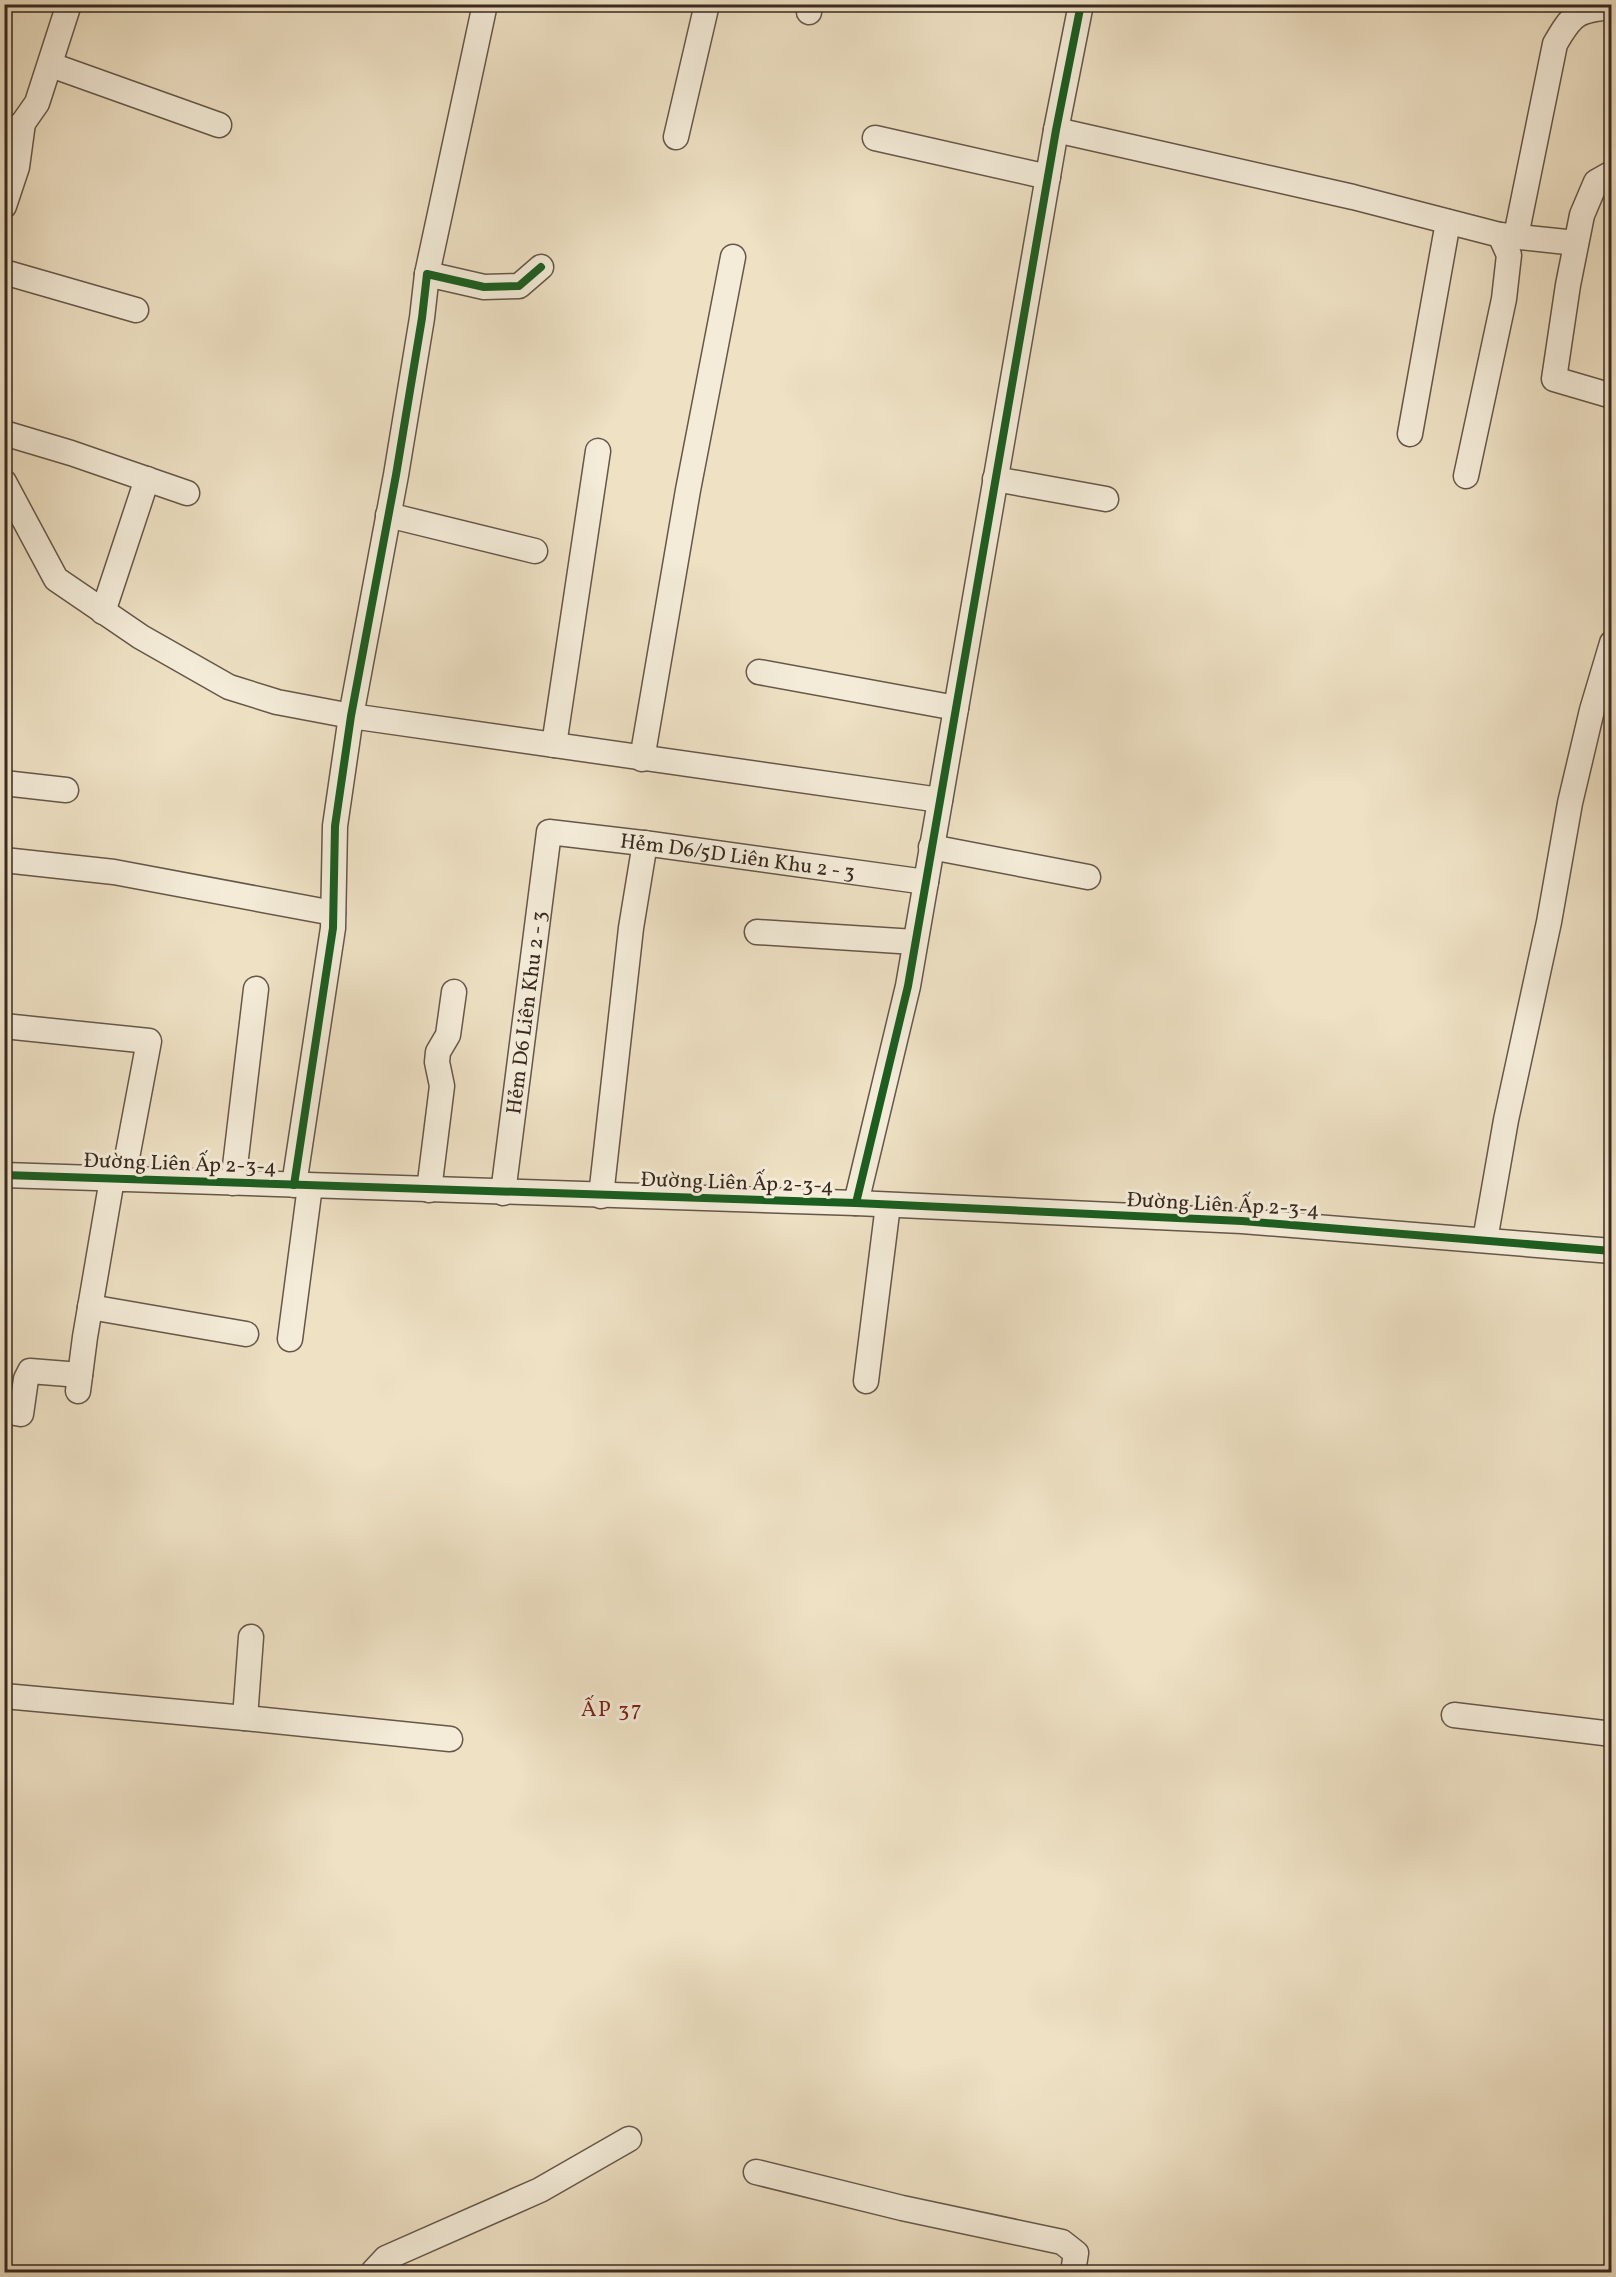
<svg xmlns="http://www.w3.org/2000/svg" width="1616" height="2277" viewBox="0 0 1616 2277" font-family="Vollkorn,serif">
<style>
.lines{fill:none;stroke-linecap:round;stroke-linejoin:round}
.minor-casing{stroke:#665749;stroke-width:27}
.minor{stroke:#f4ecd9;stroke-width:24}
.cycleway-casing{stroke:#f4ecd9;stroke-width:11}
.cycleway{stroke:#1b5e20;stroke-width:8}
.labels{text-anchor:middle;stroke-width:6;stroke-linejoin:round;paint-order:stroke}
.street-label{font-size:21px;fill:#382920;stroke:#f4ecd9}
.neighbourhood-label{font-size:22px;letter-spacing:1.5px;fill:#7a1f14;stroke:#f4ecd9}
</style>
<rect width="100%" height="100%" fill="#eee1c4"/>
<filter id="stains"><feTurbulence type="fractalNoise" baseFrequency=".00333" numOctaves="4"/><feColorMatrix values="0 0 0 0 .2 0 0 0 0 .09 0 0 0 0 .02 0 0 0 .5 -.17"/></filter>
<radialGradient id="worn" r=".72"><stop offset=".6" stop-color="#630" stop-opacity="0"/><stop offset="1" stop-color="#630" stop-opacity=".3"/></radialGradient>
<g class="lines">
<defs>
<g id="minor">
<path d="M 809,12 L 810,4"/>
<path d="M 51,65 L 219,125"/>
<path d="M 1056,130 L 1353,197 L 1500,235 L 1576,243"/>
<path d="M 676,137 L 707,4"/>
<path d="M 875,138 L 1048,177"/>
<path d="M 4,139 L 23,123 L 37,103 L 69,4"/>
<path d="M 1612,173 L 1596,182 L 1582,215 L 1568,285 L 1554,379 L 1612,396"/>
<path d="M 4,206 L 17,167 L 23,123"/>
<path d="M 1516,236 L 1555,44 C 1572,14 1577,10 1612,7"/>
<path d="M 4,272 L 136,310"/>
<path d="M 427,274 L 485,4"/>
<path d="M 4,433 L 71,453 L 187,493"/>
<path d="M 1410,434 L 1448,222"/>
<path d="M 1466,476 L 1504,299 L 1509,255 L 1500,235"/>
<path d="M 995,479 L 1106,499"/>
<path d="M 4,482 L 56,579 L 141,637 L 229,687 L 277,702 L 351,716 L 940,800"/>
<path d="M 388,515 L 535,551"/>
<path d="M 103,612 L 147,479"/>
<path d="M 759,672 L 956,708"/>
<path d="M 554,745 L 598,451"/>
<path d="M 642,759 L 688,490 L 733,257"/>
<path d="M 4,783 L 66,790"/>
<path d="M 931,847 L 1088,877"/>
<path d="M 4,860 L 114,872 L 333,913"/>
<path d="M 757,932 L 915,942"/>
<path d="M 4,1026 L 149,1041 L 123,1179"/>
<path d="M 4,1175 L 856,1203 L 1242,1221 L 1612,1251"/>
<path d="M 233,1183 L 256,989"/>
<path d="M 294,1185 L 333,928 L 335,826 L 351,716 L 396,475 L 422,318 L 427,274 L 484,287 L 519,286 L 541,267"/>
<path d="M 429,1190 L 442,1086 L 437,1062 L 438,1052 L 448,1035 L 454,992"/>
<path id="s1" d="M 503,1193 L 549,832 L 651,844 L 926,882"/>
<path d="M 601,1196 L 631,928 L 645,843"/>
<path d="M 856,1203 L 908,986 L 1056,130 L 1081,4"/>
<path d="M 1485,1240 L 1506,1120 L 1549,922 L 1570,803 L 1592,710 L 1612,643"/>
<path d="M 90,1307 L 246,1334"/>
<path d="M 290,1339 L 310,1186"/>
<path d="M 866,1381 L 888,1205"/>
<path d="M 78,1391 L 85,1337 L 112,1179"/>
<path d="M 4,1411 L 21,1414 L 26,1379 L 30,1371 L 80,1375"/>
<path d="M 4,1696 L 245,1718 L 450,1739"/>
<path d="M 1454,1715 L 1612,1734"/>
<path d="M 245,1718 L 251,1637"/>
<path d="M 756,2172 L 902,2208 L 1062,2242 L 1076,2253 L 1073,2272"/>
<path d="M 373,2272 L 386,2258 L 540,2190 L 629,2139"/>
</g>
</defs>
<use href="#minor" class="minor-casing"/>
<use href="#minor" class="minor"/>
<defs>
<g id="cycleway">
<path d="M 4,1175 L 856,1203 L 1242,1221 L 1612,1251"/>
<path d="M 294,1185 L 333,928 L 335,826 L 351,716 L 396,475 L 422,318 L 427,274 L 484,287 L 519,286 L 541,267"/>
<path d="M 856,1203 L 908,986 L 1056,130 L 1081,4"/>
</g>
</defs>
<use href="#cycleway" class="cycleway-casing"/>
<use href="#cycleway" class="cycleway"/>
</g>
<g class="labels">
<g class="street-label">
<text dy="7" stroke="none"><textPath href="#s1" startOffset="554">Hẻm D6/5D Liên Khu 2 - 3</textPath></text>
<text dy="7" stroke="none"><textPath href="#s1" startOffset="182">Hẻm D6 Liên Khu 2 - 3</textPath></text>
<text transform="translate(180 1163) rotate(2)" y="7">Đường Liên Ấp 2-3-4</text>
<text transform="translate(737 1182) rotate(2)" y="7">Đường Liên Ấp 2-3-4</text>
<text transform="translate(1223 1204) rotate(3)" y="7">Đường Liên Ấp 2-3-4</text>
</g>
<g class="neighbourhood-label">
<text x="612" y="1716">ẤP 37</text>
</g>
</g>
<rect width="1616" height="2277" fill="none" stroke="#eee1c4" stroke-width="24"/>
<rect x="6" y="6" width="1604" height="2265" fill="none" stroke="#382920" stroke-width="3"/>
<rect x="12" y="12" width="1592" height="2253" fill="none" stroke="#382920" stroke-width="1.5"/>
<rect width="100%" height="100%" filter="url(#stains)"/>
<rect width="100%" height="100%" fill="url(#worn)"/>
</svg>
